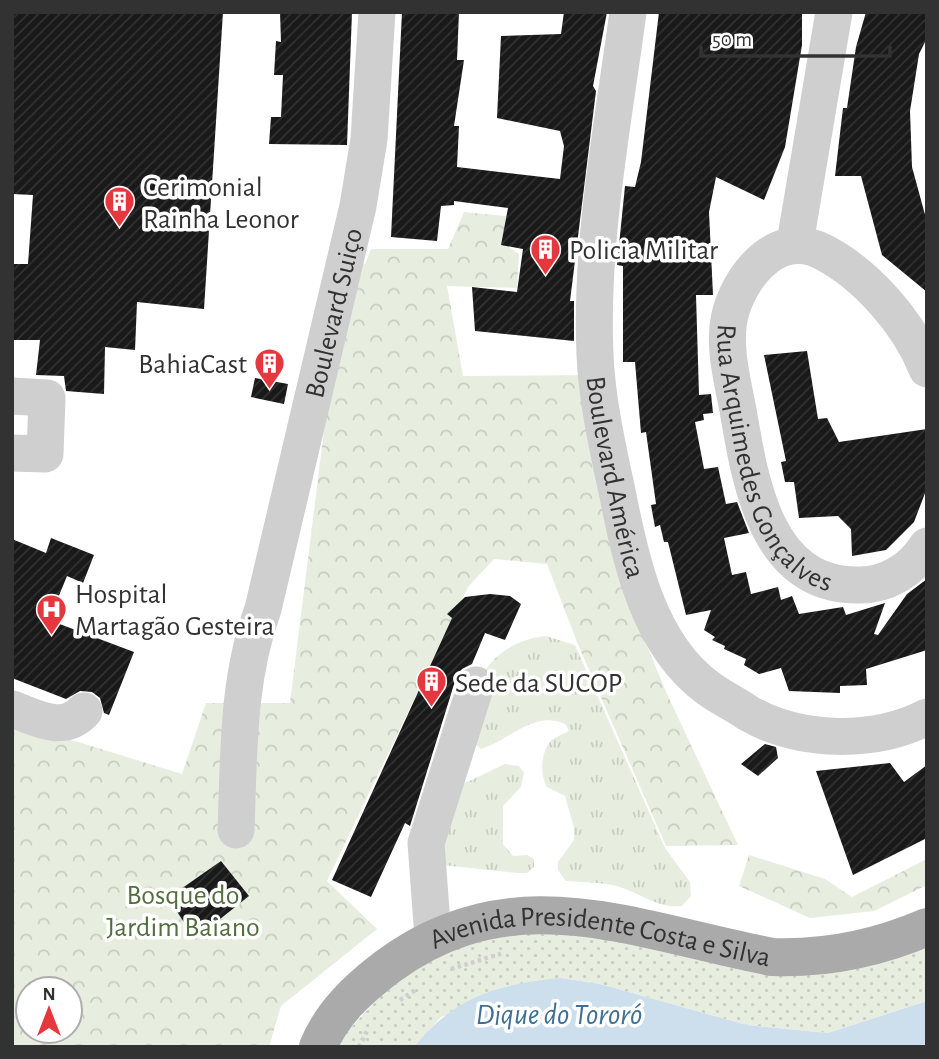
<svg xmlns="http://www.w3.org/2000/svg" width="939" height="1059" viewBox="0 0 939 1059" font-family="'Alegreya Sans',sans-serif">
<style>
.grass{fill:url(#grass-tufts)}
.forest{fill:url(#forest-crowns);fill-rule:evenodd}
.park{fill:url(#park-dots)}
.water{fill:#cddfed}
.building{fill:url(#building-hatch)}
.lines{fill:none;stroke-linecap:round;stroke-linejoin:round}
.path{stroke:#cfcfcf;stroke-width:4.5;stroke-dasharray:3.5 3.5;stroke-linecap:butt}
.minor{stroke:#cfcfcf;stroke-width:37}
.major{stroke:#aaa;stroke-width:38}
.labels{text-anchor:middle;stroke-width:7;stroke-linejoin:round;paint-order:stroke}
.poi-label{font-size:28px;fill:#323232;stroke:#fff;text-anchor:start}
.street-label{font-size:28px;fill:#323232;stroke:#fff}
.park-label{font-size:28px;fill:#536e3e;stroke:#fff}
.water-label{font-size:30px;font-style:italic;fill:#3f7094;stroke:#fff}
</style>
<defs>
<pattern id="grass-tufts" width="24" height="20" patternUnits="userSpaceOnUse" patternTransform="scale(1.75)"><rect width="24" height="20" fill="#e7eee0"/><path d="M3 7l-1-3M5 7V3M7 7l1-3M15 17l-1-3M17 17v-4M19 17l1-3" fill="none" stroke="#c7cdc1"/></pattern>
<pattern id="forest-crowns" width="20" height="18" patternUnits="userSpaceOnUse" patternTransform="scale(1.75)"><rect width="20" height="18" fill="#e7eee0"/><path d="M2 6a3 3 0 1 1 6 0M12 15a3 3 0 1 1 6 0" fill="none" stroke="#c7cdc1"/></pattern>
<pattern id="park-dots" width="8" height="8" patternUnits="userSpaceOnUse" patternTransform="scale(1.75)"><rect width="8" height="8" fill="#e7eee0"/><path d="M2 2h.1M6 6h.1" fill="none" stroke="#c7cdc1" stroke-width="1.8" stroke-linecap="round"/></pattern>
<pattern id="building-hatch" width="6" height="6" patternUnits="userSpaceOnUse" patternTransform="scale(1.75)"><rect width="6" height="6" fill="#191919"/><path d="M-1 1l2-2M0 6l6-6M5 7l2-2" fill="none" stroke="#323232"/></pattern>
</defs>
<rect width="100%" height="100%" fill="#fff"/>
<g class="grass">
<path d="M 546,636 L 575,645 L 665,848 L 690,882 L 691,896 L 682,906 C 656,909 637,890 612,885 C 597,882 581,882 566,881 L 558,870 L 558,862 L 574,840 L 574,828 L 565,796 L 547,787 C 539,774 541,749 553,739 C 557,736 564,734 569,731 L 565,724 C 534,709 507,742 481,749 L 473,742 L 482,676 C 496,651 519,639 546,636 Z"/>
<path d="M 505,764 L 519,766 L 524,773 L 521,787 L 503,806 L 503,844 L 513,856 L 527,855 L 534,859 L 534,867 L 527,873 L 518,873 L 442,865 L 432,832 L 461,785 Z"/>
</g>
<g class="forest">
<path d="M 464,212 L 515,217 L 509,247 L 519,254 L 517,288 L 447,286 L 463,376 L 590,375 L 625,593 L 667,694 L 738,845 L 666,846 L 579,647 L 547,564 L 494,559 L 468,587 L 327,881 L 377,929 L 281,1006 L 269,1047 L 12,1047 L 12,716 L 62,737 L 182,774 L 206,703 L 290,703 L 345,262 L 365,264 L 371,249 L 448,249 ZM 28,989 L 70,989 L 70,1031 L 28,1031 Z"/>
<path d="M 749,855 L 825,879 L 852,897 L 927,859 L 927,885 L 874,911 L 810,918 L 739,886 Z"/>
</g>
<path class="park" d="M 540,915 L 777,955 L 927,933 L 927,1001 L 828,1033 L 747,1025 L 600,984 L 561,978 L 441,1017 L 414,1047 L 333,1047 L 406,968 Z"/>
<path class="water" d="M 561,978 L 600,984 L 747,1025 L 828,1033 L 927,1001 L 927,1047 L 414,1047 C 455,996 498,984 561,978 Z"/>
<g class="building">
<path d="M 12,12 L 223,12 L 204,309 L 137,302 L 135,350 L 105,347 L 104,394 L 66,391 L 64,376 L 36,375 L 40,340 L 13,340 L 12,264 L 28,264 L 33,195 L 12,194 Z"/>
<path d="M 280,12 L 352,12 L 347,145 L 269,144 L 271,117 L 281,117 L 283,75 L 274,75 L 276,41 L 281,42 Z"/>
<path d="M 402,12 L 459,12 L 457,60 L 464,60 L 454,126 L 459,126 L 457,167 L 560,179 L 564,146 L 560,131 L 497,118 L 501,36 L 561,34 L 564,12 L 607,12 L 593,86 L 596,91 L 570,301 L 574,301 L 574,341 L 475,331 L 472,287 L 517,292 L 523,249 L 501,245 L 508,208 L 454,201 L 454,205 L 441,206 L 437,241 L 391,237 Z"/>
<path d="M 659,12 L 802,12 L 802,45 L 785,147 L 764,200 L 716,177 L 709,212 L 713,295 L 696,295 L 699,395 L 711,394 L 713,413 L 703,414 L 704,420 L 695,422 L 704,469 L 718,467 L 726,504 L 737,502 L 749,533 L 724,538 L 732,575 L 746,572 L 751,594 L 778,587 L 781,600 L 792,596 L 799,614 L 843,607 L 846,615 L 885,603 L 874,634 L 878,635 L 907,594 L 927,579 L 927,650 L 866,669 L 867,685 L 840,686 L 840,693 L 789,691 L 781,668 L 759,674 L 744,665 L 746,659 L 724,649 L 725,646 L 712,640 L 715,637 L 704,630 L 711,610 L 686,615 L 668,542 L 664,542 L 660,525 L 655,527 L 651,505 L 656,504 L 646,432 L 641,433 L 635,362 L 623,362 L 623,266 L 617,265 L 625,186 L 635,187 L 641,162 Z"/>
<path d="M 866,12 L 927,12 L 927,38 L 919,54 L 910,111 L 912,167 L 927,222 L 927,292 L 882,255 L 861,176 L 835,176 L 843,108 L 847,108 L 856,47 Z"/>
<path d="M 807,351 L 818,419 L 827,418 L 839,442 L 927,429 L 927,488 L 914,522 L 886,550 L 852,556 L 851,529 L 838,516 L 799,518 L 794,482 L 785,482 L 781,462 L 786,461 L 764,355 Z"/>
<path d="M 255,378 L 288,384 L 284,404 L 251,397 Z"/>
<path d="M 51,538 L 94,555 L 83,583 L 67,576 L 49,620 L 134,652 L 109,715 L 104,713 L 100,698 L 92,692 L 80,691 L 66,699 L 12,678 L 12,539 L 46,553 Z"/>
<path d="M 490,594 L 510,596 L 521,604 L 505,640 L 485,633 L 472,664 L 462,669 L 456,678 L 410,826 L 405,823 L 371,897 L 332,880 L 452,618 L 447,614 L 465,597 Z"/>
<path d="M 765,744 L 776,747 L 778,758 L 758,776 L 741,764 Z"/>
<path d="M 890,763 L 904,782 L 927,765 L 927,838 L 853,875 L 816,771 Z"/>
<path d="M 221,861 L 249,896 L 195,939 L 168,898 Z"/>
</g>
<g class="lines">
<g class="path">
<path d="M 451,969 L 503,953"/>
<path d="M 400,1000 L 417,989"/>
<path d="M 359,1047 L 368,1029"/>
</g>
<g class="minor">
<path id="s1" d="M 628,12 C 613,125 590,241 595,355 C 597,402 608,449 618,496 C 631,562 649,645 708,688 C 720,697 735,704 748,713 C 800,743 874,744 927,717"/>
<path d="M 795,243 L 834,12"/>
<path id="s2" d="M 927,369 C 910,324 866,274 823,252 C 780,229 743,271 731,311 C 722,342 732,379 738,410 C 750,480 765,585 857,585 C 886,586 912,570 927,546"/>
<path d="M 12,396 L 47,398 L 45,454 L 12,453"/>
<path d="M 12,709 C 37,718 63,734 84,711"/>
<path id="s3" d="M 236,830 C 239,754 237,680 263,609 L 358,206 L 369,139 L 377,12"/>
<path d="M 433,938 L 426,843 L 476,685"/>
</g>
<path class="major" id="s4" d="M 318,1047 C 332,1013 358,989 387,967 C 513,873 635,931 772,957 C 826,959 876,949 927,927"/>
</g>
<defs>
<symbol id="building-pin" viewBox="-11 -11 22 30"><path d="M0 17L-7.5 6A9.5 9.5 0 1 1 7.5 6Z" fill="#e4383e" stroke="#fff"/><path d="M-4-6H4V6H1V3H-1V6H-4ZM-2.5-4.3h1.7v1.8h-1.7ZM.8-4.3h1.7v1.8H.8ZM-2.5-1h1.7V.8h-1.7ZM.8-1h1.7V.8H.8Z" fill="#fff"/></symbol>
<symbol id="hospital-pin" viewBox="-11 -11 22 30"><path d="M0 17L-7.5 6A9.5 9.5 0 1 1 7.5 6Z" fill="#e4383e" stroke="#fff"/><path d="M-5-5h3v3.5h4V-5h3V5h-3V1.5h-4V5h-3Z" fill="#fff"/></symbol>
</defs>
<g fill-rule="evenodd">
<use href="#building-pin" x="102" y="184" width="35" height="47"/>
<use href="#building-pin" x="528" y="232" width="35" height="47"/>
<use href="#building-pin" x="252" y="346" width="35" height="47"/>
<use href="#hospital-pin" x="34" y="592" width="35" height="47"/>
<use href="#building-pin" x="414" y="664" width="35" height="47"/>
</g>
<g class="labels">
<g class="poi-label">
<text x="143" y="196">Cerimonial<tspan x="143" dy="32">Rainha Leonor</tspan></text>
<text x="569" y="259">Policia Militar</text>
<text x="247" y="373" text-anchor="end">BahiaCast</text>
<text x="75" y="603">Hospital<tspan x="75" dy="32">Martagão Gesteira</tspan></text>
<text x="455" y="692">Sede da SUCOP</text>
</g>
<g class="street-label">
<text dy="10" stroke="none"><textPath href="#s3" startOffset="528">Boulevard Suiço</textPath></text>
<text dy="10" stroke="none"><textPath href="#s2" startOffset="446">Rua Arquimedes Gonçalves</textPath></text>
<text dy="10" stroke="none"><textPath href="#s1" startOffset="469">Boulevard América</textPath></text>
<text dy="10" stroke="none"><textPath href="#s4" startOffset="332">Avenida Presidente Costa e Silva</textPath></text>
</g>
<g class="park-label">
<text x="183" y="904">Bosque do<tspan x="183" dy="32">Jardim Baiano</tspan></text>
</g>
<g class="water-label">
<text x="559" y="1024">Dique do Tororó</text>
</g>
</g>
<rect width="939" height="1059" fill="none" stroke="#323232" stroke-width="28"/>
<g transform="translate(49 1010)"><circle r="33" fill="#ffffff" stroke="#adadad" stroke-width="2"/>
<path d="M0-5L12 26L0 18L-12 26Z" fill="#e4383e"/>
<text y="-10" font-size="19" font-weight="bold" text-anchor="middle" fill="#323232">N</text>
</g>
<path d="M701 46v10h189v-10" fill="none" stroke="#323232" stroke-width="3.5"/>
<text x="712" y="46" font-size="21" fill="#323232" stroke="#ffffff" stroke-width="5" paint-order="stroke">50 m</text>
</svg>
